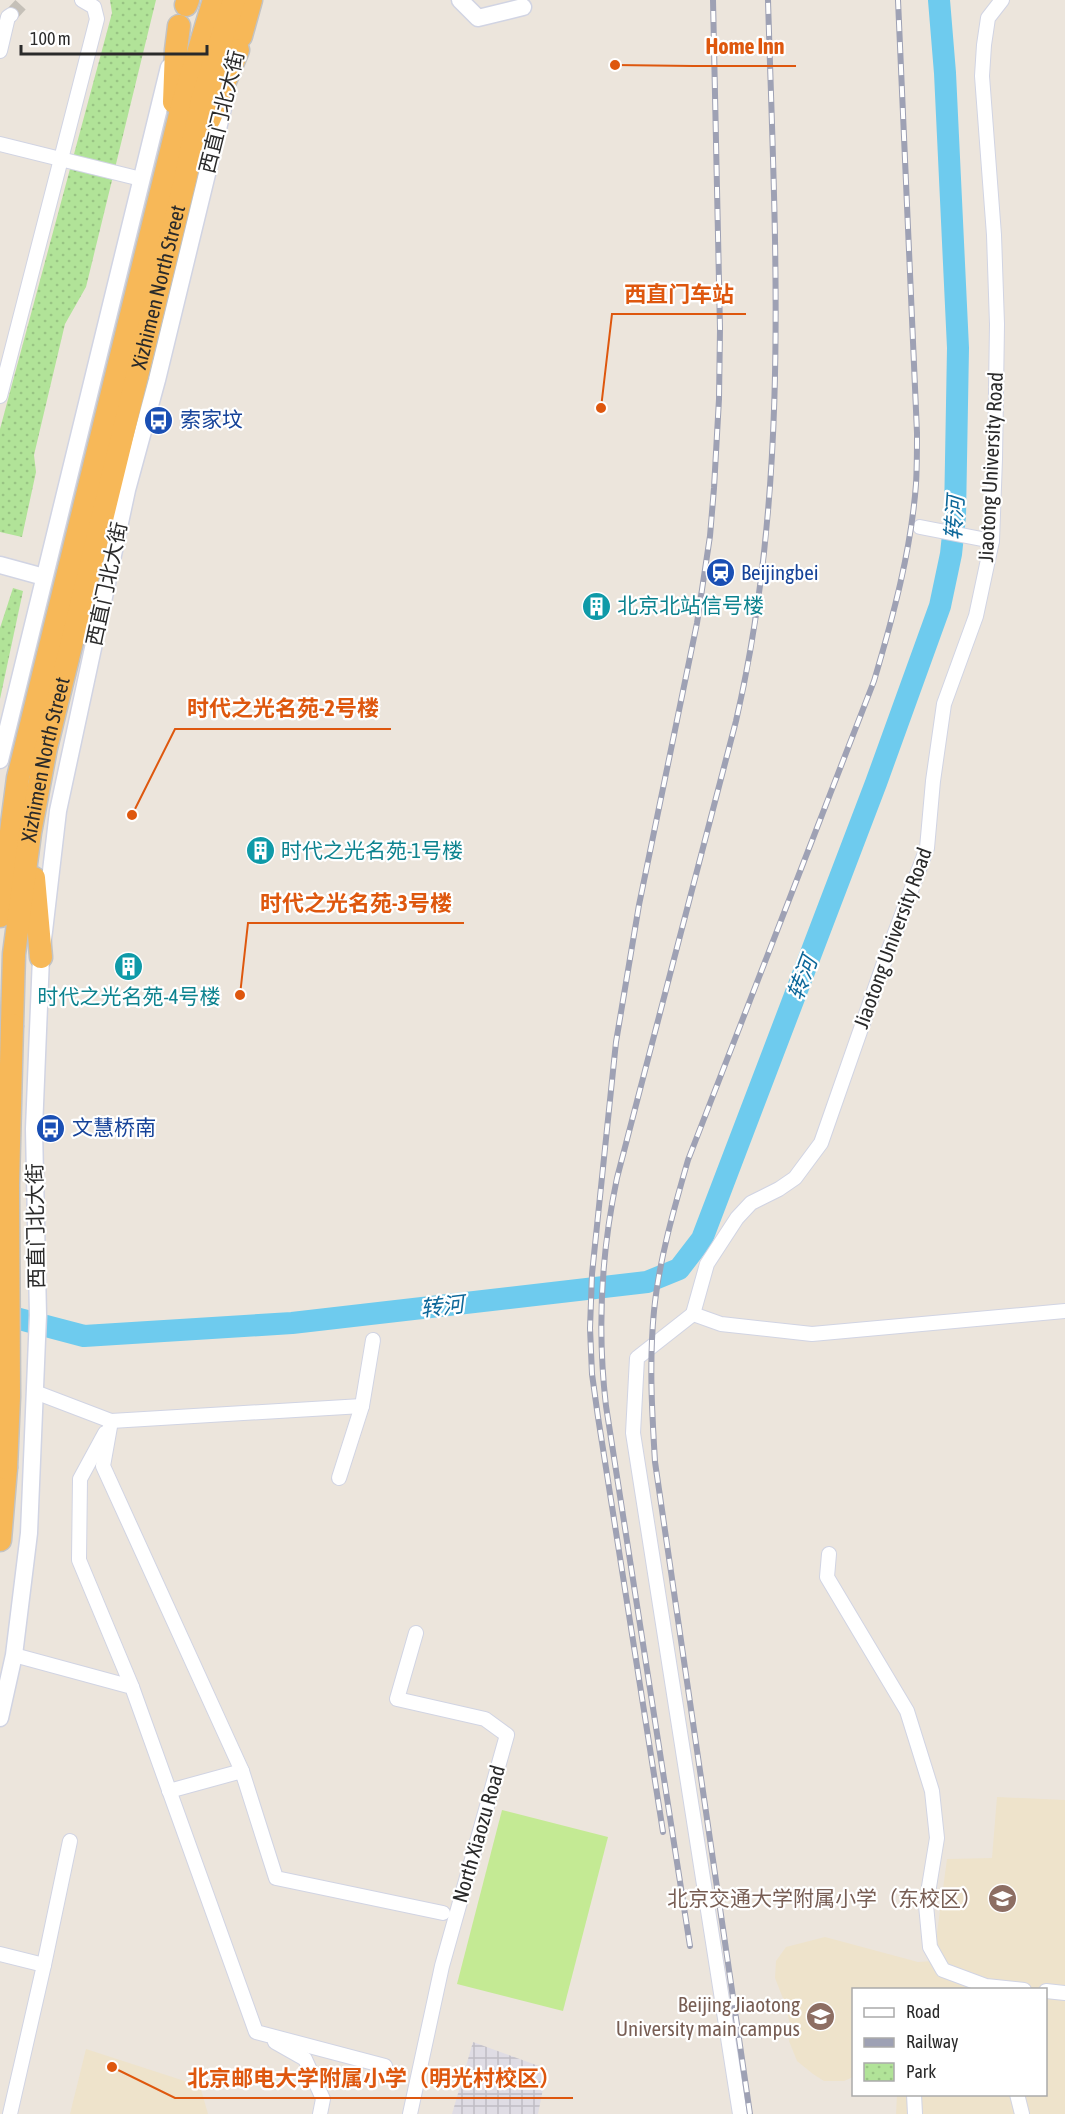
<svg xmlns="http://www.w3.org/2000/svg" width="1065" height="2114" viewBox="0 0 1065 2114" font-family="'Asap Condensed','Noto Sans SC',sans-serif">
<style>
.industrial{fill:url(#industrial-grid)}
.education{fill:#eee3cb}
.park{fill:url(#park-dots)}
.pitch{fill:#c4ea94}
.lines{fill:none;stroke-linecap:round;stroke-linejoin:round}
.river{stroke:#6ecbee;stroke-width:22}
.minor-tunnel{stroke:#c5c0b8;stroke-width:14;stroke-dasharray:14 7;stroke-linecap:butt}
.minor-casing{stroke:#d1d4e3;stroke-width:16}
.tertiary-casing{stroke:#d1d4e3;stroke-width:19}
.trunk-casing{stroke:#c3c3c3;stroke-width:25}
.minor{stroke:#fff;stroke-width:14}
.tertiary{stroke:#fff;stroke-width:16}
.trunk{stroke:#f7b858;stroke-width:22}
.rail-casing{stroke:#9ea1b4;stroke-width:6}
.rail{stroke:#fff;stroke-width:4;stroke-dasharray:11;stroke-linecap:butt}
.trunk-bridge-casing{stroke:#c3c3c3;stroke-width:25;stroke-linecap:butt}
.trunk-bridge{stroke:#f7b858;stroke-width:22}
.labels{text-anchor:middle;stroke-width:4.5;stroke-linejoin:round;paint-order:stroke}
.street-label{font-size:21px;fill:#2a2a2a;stroke:#fff}
.transit-label{font-size:21px;fill:#164399;stroke:#fff;text-anchor:start}
.culture-label{font-size:21px;fill:#0d838f;stroke:#fff;text-anchor:start}
.education-label{font-size:21px;fill:#785e54;stroke:#fff;text-anchor:end}
.water-label{font-size:22px;font-style:italic;fill:#0d689a;stroke:#fff}
.leader{fill:none;stroke:#de570e;stroke-width:2}
.callout-dot{fill:#de570e;stroke:#fff;stroke-width:2}
.callout-label{font-size:22px;text-anchor:middle;font-weight:bold;fill:#de570e;stroke:#fff;stroke-width:4.5;stroke-linejoin:round;paint-order:stroke}
</style>
<defs>
<pattern id="industrial-grid" width="8" height="8" patternUnits="userSpaceOnUse" patternTransform="scale(1.5)"><rect width="8" height="8" fill="#dfdce4"/><path d="M0 4h8M4 0v8" fill="none" stroke="#c0bdc4"/></pattern>
<pattern id="park-dots" width="8" height="8" patternUnits="userSpaceOnUse" patternTransform="scale(1.5)"><rect width="8" height="8" fill="#b1e398"/><path d="M2 2h.1M6 6h.1" fill="none" stroke="#98c383" stroke-width="1.8" stroke-linecap="round"/></pattern>
</defs>
<rect width="100%" height="100%" fill="#ece5dc"/>
<path class="industrial" d="M 473,2042 L 547,2069 L 538,2114 L 452,2114 Z"/>
<g class="education">
<path d="M 997,1797 L 1065,1800 L 1065,2114 L 896,2114 L 897,2095 L 1046,2094 L 1046,1990 L 854,1990 L 853,2077 L 844,2081 L 824,2081 L 813,2074 L 797,2061 L 789,2041 L 791,2029 L 786,2006 L 775,1978 L 776,1961 L 786,1947 L 825,1937 L 918,1962 L 946,1960 L 939,1950 L 936,1940 L 947,1859 L 992,1858 Z"/>
<path d="M 86,2049 L 200,2086 L 208,2114 L 70,2114 Z"/>
</g>
<g class="park">
<path d="M 110,0 L 156,0 L 86,287 L 65,324 L 34,455 L 36,472 L 22,537 L 0,532 L 0,429 L 112,13 Z"/>
<path d="M 13,588 L 23,591 L 0,699 L 0,628 Z"/>
</g>
<path class="pitch" d="M 502,1810 L 608,1837 L 563,2011 L 457,1984 Z"/>
<g class="lines">
<path class="river" d="M 0,1314 L 84,1336 L 292,1323 L 647,1282 L 679,1269 L 702,1239 L 876,783 L 940,606 L 951,554 L 955,516 L 958,348 L 945,73 L 939,0"/>
<path class="minor-tunnel" d="M 11,15 L 25,0"/>
<defs>
<g id="minor">
<path d="M 1002,0 L 988,18 L 984,45 L 982,76 L 994,235 L 997,324 L 995,459 L 992,541 L 976,616 L 944,704 L 933,781 L 927,848 L 886,957 L 821,1143 L 795,1178 L 779,1189 L 751,1203 L 737,1218 L 707,1264 L 693,1314 L 721,1324 L 812,1334 L 1065,1311"/>
<path d="M 0,51 L 8,17 L 11,15"/>
<path d="M 0,144 L 141,179"/>
<path d="M 0,396 L 97,19 L 94,7 L 82,0"/>
<path d="M 920,527 L 992,541"/>
<path d="M 693,1314 L 637,1358 L 633,1433 L 740,2114"/>
<path d="M 35,1392 L 111,1421 L 362,1406"/>
<path d="M 111,1421 L 103,1466 L 242,1771"/>
<path d="M 105,1433 L 80,1479 L 79,1560 L 132,1687"/>
<path d="M 339,1478 L 362,1406 L 373,1340"/>
<path d="M 829,1554 L 827,1577 L 907,1711 L 932,1791 L 937,1838 L 926,1905 L 930,1947 L 943,1970 L 986,1986 L 1024,1990"/>
<path d="M 14,1655 L 132,1687 L 256,2032 L 385,2066"/>
<path d="M 169,1791 L 242,1771 L 276,1878 L 443,1913"/>
<path d="M 0,1954 L 44,1965 L 10,2114"/>
<path d="M 44,1965 L 70,1841"/>
<path d="M 1046,1991 L 1065,1993"/>
<path d="M 275,2042 L 305,2059 L 323,2099 L 320,2114"/>
<path d="M 914,2094 L 915,2114"/>
<path d="M 1017,2094 L 1022,2114"/>
<path d="M 410,2114 L 442,1966 L 507,1735 L 485,1719 L 397,1699 L 416,1633"/>
</g>
<g id="tertiary">
<path d="M 460,0 L 478,18 L 523,7"/>
<path d="M 0,565 L 44,577"/>
<path d="M 0,760 L 169,67"/>
<path d="M 0,1718 L 14,1655 L 29,1533 L 38,1315 L 34,1129 L 41,957 L 58,811 L 127,490 L 157,380 L 224,104"/>
</g>
<g id="trunk">
<path d="M 186,5 L 188,0"/>
<path d="M 241,36 L 251,0"/>
<path d="M 174,102 L 176,50 L 179,26"/>
<path d="M 209,120 L 238,50"/>
<path d="M 34,878 L 41,957"/>
<path d="M 0,916 L 18,778 L 182,106 L 214,0"/>
<path id="s1" d="M 12,1025 L 14,954 L 30,833 L 46,748 L 185,180 L 202,100 L 234,0"/>
<path d="M 0,1540 L 6,1468"/>
</g>
</defs>
<use href="#minor" class="minor-casing"/>
<use href="#tertiary" class="tertiary-casing"/>
<use href="#trunk" class="trunk-casing"/>
<use href="#minor" class="minor"/>
<use href="#tertiary" class="tertiary"/>
<use href="#trunk" class="trunk"/>
<defs>
<g id="rail">
<path d="M 663,1832 L 598,1417 L 592,1374 L 590,1328 L 592,1274 L 616,1042 L 639,905 L 697,623 L 710,536 L 714,488 L 719,399 L 720,329 L 713,0"/>
<path d="M 690,1946 L 606,1406 C 597,1329 601,1254 617,1178 L 736,721 C 791,484 775,241 768,0"/>
<path d="M 750,2114 L 655,1462 C 652,1412 649,1362 654,1311 C 659,1260 674,1209 688,1160 L 874,681 C 893,617 911,551 916,484 C 917,467 917,450 917,433 L 898,0"/>
</g>
</defs>
<use href="#rail" class="rail-casing"/>
<use href="#rail" class="rail"/>
<defs>
<path id="trunk-bridge" d="M 6,1468 L 9,1397 L 8,1184 L 12,1025"/>
</defs>
<use href="#trunk-bridge" class="trunk-bridge-casing"/>
<use href="#trunk-bridge" class="trunk-bridge"/>
</g>
<defs>
<symbol id="bus-disc" viewBox="-11 -11 22 22"><circle r="9.5" fill="#1a4fb4" stroke="#fff"/><path d="M-5-6H5V4H4V6H2V4H-2V6H-4V4H-5ZM-3.5-4V0h7V-4ZM-3.5 1.2v1.5H-2V1.2ZM2 1.2v1.5H3.5V1.2Z" fill="#fff"/></symbol>
<symbol id="station-disc" viewBox="-11 -11 22 22"><circle r="9.5" fill="#1a4fb4" stroke="#fff"/><path d="M-3-6H3Q5-6 5-4V2Q5 4 3 4L4.5 6H3L1.5 4h-3L-3 6H-4.5L-3 4Q-5 4-5 2V-4Q-5-6-3-6ZM-3.5-4v3h7v-3ZM-3.5 1v1.5H-2V1ZM2 1v1.5H3.5V1Z" fill="#fff"/></symbol>
<symbol id="building-disc" viewBox="-11 -11 22 22"><circle r="9.5" fill="#0f9aa8" stroke="#fff"/><path d="M-4-6H4V6H1V3H-1V6H-4ZM-2.5-4.3h1.7v1.8h-1.7ZM.8-4.3h1.7v1.8H.8ZM-2.5-1h1.7V.8h-1.7ZM.8-1h1.7V.8H.8Z" fill="#fff"/></symbol>
<symbol id="school-disc" viewBox="-11 -11 22 22"><circle r="9.5" fill="#8d6e63" stroke="#fff"/><path d="M0-5L7-2L0 1L-7-2ZM-4 1L0 2.5L4 1V4Q0 6-4 4Z" fill="#fff"/></symbol>
<symbol id="university-disc" viewBox="-11 -11 22 22"><circle r="9.5" fill="#8d6e63" stroke="#fff"/><path d="M0-5L7-2L0 1L-7-2ZM-4 1L0 2.5L4 1V4Q0 6-4 4Z" fill="#fff"/></symbol>
</defs>
<g fill-rule="evenodd">
<use href="#bus-disc" x="142" y="404" width="33" height="33"/>
<use href="#station-disc" x="704" y="556" width="33" height="33"/>
<use href="#building-disc" x="580" y="590" width="33" height="33"/>
<use href="#building-disc" x="244" y="834" width="33" height="33"/>
<use href="#building-disc" x="112" y="950" width="33" height="33"/>
<use href="#bus-disc" x="34" y="1112" width="33" height="33"/>
<use href="#school-disc" x="986" y="1882" width="33" height="33"/>
<use href="#university-disc" x="804" y="2000" width="33" height="33"/>
</g>
<g class="labels">
<g class="street-label">
<text transform="translate(222 112) rotate(-76)" y="7">西直门北大街</text>
<text dy="7" stroke="none"><textPath href="#s1" startOffset="754">Xizhimen North Street</textPath></text>
<text transform="translate(991 467) rotate(-87)" y="7">Jiaotong University Road</text>
<text transform="translate(107 584) rotate(-78)" y="7">西直门北大街</text>
<text dy="7" stroke="none"><textPath href="#s1" startOffset="268">Xizhimen North Street</textPath></text>
<text transform="translate(893 938) rotate(-70)" y="7">Jiaotong University Road</text>
<text transform="translate(36 1226) rotate(-91)" y="7">西直门北大街</text>
<text transform="translate(479 1834) rotate(-74)" y="7">North Xiaozu Road</text>
</g>
<g class="transit-label">
<text x="180" y="427">索家坟</text>
<text x="741" y="580">Beijingbei</text>
<text x="72" y="1135">文慧桥南</text>
</g>
<g class="culture-label">
<text x="617" y="613">北京北站信号楼</text>
<text x="281" y="858">时代之光名苑-1号楼</text>
<text x="129" y="1004" text-anchor="middle">时代之光名苑-4号楼</text>
</g>
<g class="education-label">
<text x="982" y="1906">北京交通大学附属小学（东校区）</text>
<text x="800" y="2012">Beijing Jiaotong<tspan x="800" dy="24">University main campus</tspan></text>
</g>
<g class="water-label">
<text transform="translate(954 518) rotate(-86)" y="8">转河</text>
<text transform="translate(802 978) rotate(-69)" y="8">转河</text>
<text transform="translate(442 1306) rotate(-7)" y="8">转河</text>
</g>
</g>
<path class="leader" d="M615 65L693 66H796M601 408L612 314H746M132 815L175 729H391M240 995L248 923H464M112 2067L175 2098H573"/>
<g class="callout-dot">
<circle cx="615" cy="65" r="6"/>
<circle cx="601" cy="408" r="6"/>
<circle cx="132" cy="815" r="6"/>
<circle cx="240" cy="995" r="6"/>
<circle cx="112" cy="2067" r="6"/>
</g>
<g class="callout-label">
<text x="745" y="54">Home Inn</text>
<text x="679" y="302">西直门车站</text>
<text x="283" y="716">时代之光名苑-2号楼</text>
<text x="356" y="911">时代之光名苑-3号楼</text>
<text x="374" y="2086">北京邮电大学附属小学（明光村校区）</text>
</g>
<rect x="852" y="1988" width="195" height="108" fill="#ffffff" stroke="#aaaaaa" stroke-width="1.5"/>
<rect x="864" y="2008" width="30" height="9" fill="#ffffff" stroke="#aaaaaa" stroke-width="1.5"/>
<text x="906" y="2018" font-size="18" fill="#2a2a2a">Road</text>
<rect x="864" y="2038" width="30" height="9" fill="#9ea1b4" stroke="#aaaaaa" stroke-width="1.5"/>
<text x="906" y="2048" font-size="18" fill="#2a2a2a">Railway</text>
<rect x="864" y="2063" width="30" height="18" fill="url(#park-dots)" stroke="#aaaaaa" stroke-width="1.5"/>
<text x="906" y="2078" font-size="18" fill="#2a2a2a">Park</text>
<path d="M21 45v9h186v-9" fill="none" stroke="#2a2a2a" stroke-width="3"/>
<text x="30" y="45" font-size="18" fill="#2a2a2a" stroke="#ffffff" stroke-width="4.5" paint-order="stroke">100 m</text>
</svg>
